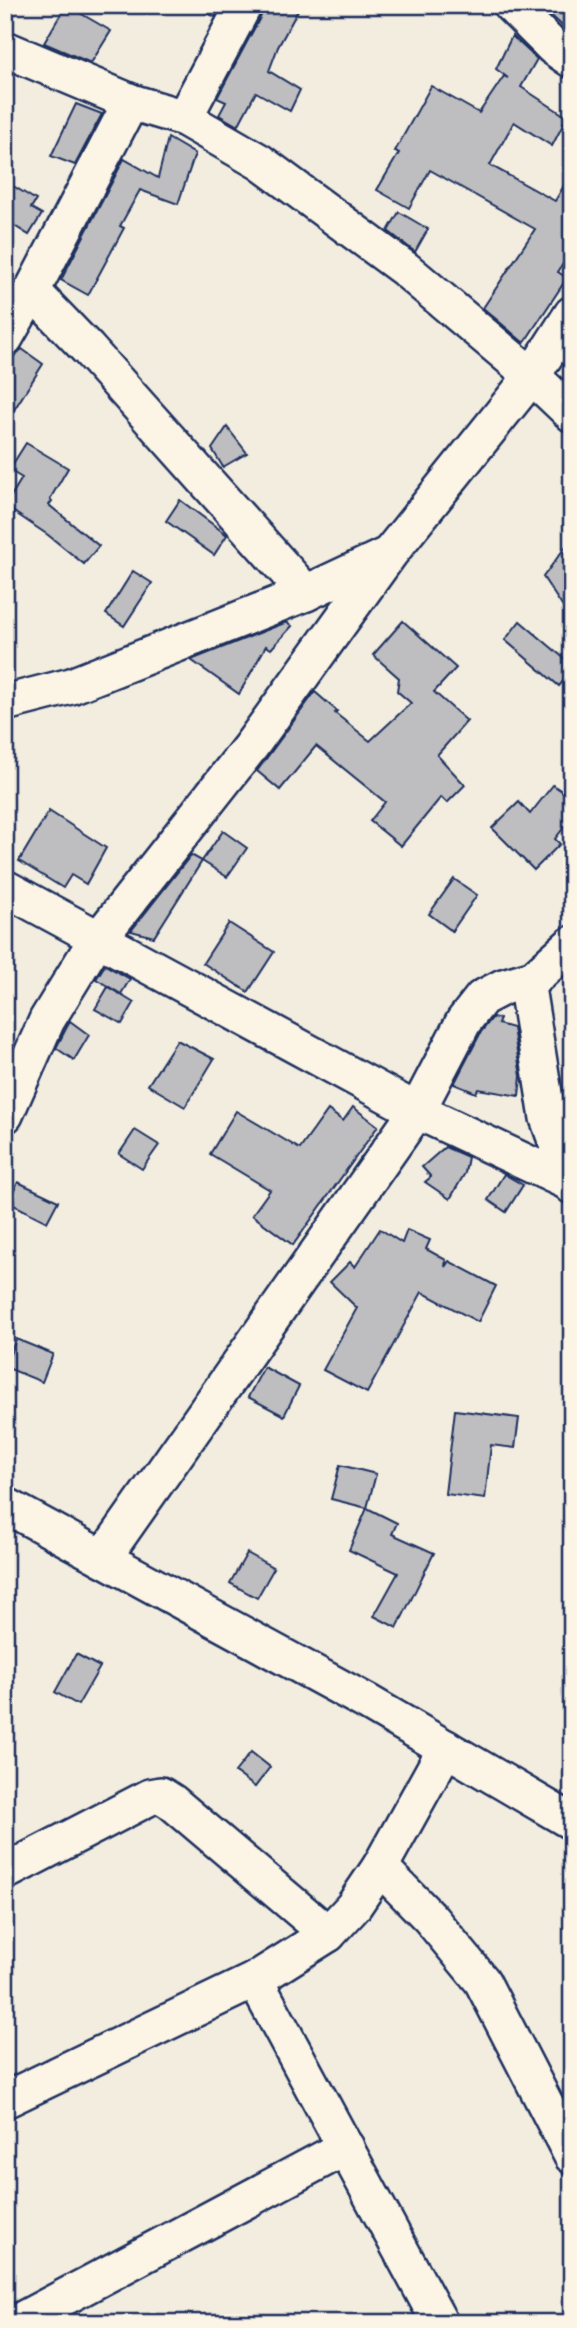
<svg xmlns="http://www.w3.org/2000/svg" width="577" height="2328" viewBox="0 0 577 2328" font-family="'Playpen Sans',sans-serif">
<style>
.building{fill:#bebec0;stroke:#1b2f5e;stroke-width:2}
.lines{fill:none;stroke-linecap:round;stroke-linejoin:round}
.street-casing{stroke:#1b2f5e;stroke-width:40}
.street{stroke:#fcf5e5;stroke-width:35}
</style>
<rect width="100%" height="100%" fill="#f3ede0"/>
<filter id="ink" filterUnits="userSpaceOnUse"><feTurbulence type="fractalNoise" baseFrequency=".0143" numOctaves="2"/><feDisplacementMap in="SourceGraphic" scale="14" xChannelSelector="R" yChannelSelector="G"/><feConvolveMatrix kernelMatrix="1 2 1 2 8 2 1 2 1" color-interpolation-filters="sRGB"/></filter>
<g filter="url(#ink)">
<g class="building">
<path d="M 66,5 L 111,31 L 91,63 L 44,43 Z"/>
<path d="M 192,5 L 221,5 L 215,17 Z"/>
<path d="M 264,5 L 301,5 L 278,47 L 269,71 L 300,90 L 290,111 L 256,92 L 238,126 L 219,115 L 226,102 L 217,98 L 262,14 Z"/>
<path d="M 540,5 L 559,5 L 572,14 L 572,35 Z"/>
<path d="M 512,36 L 537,59 L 521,87 L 567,117 L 552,146 L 514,122 L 490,165 L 555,201 L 572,172 L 572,249 L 558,272 L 567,278 L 524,343 L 483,308 L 535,229 L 430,170 L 409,208 L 377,190 L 399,153 L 395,151 L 431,86 L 479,113 L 504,76 L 508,78 L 496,69 Z"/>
<path d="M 76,104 L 102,114 L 75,165 L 51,156 Z"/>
<path d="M 168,138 L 195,154 L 178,204 L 140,190 L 120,226 L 124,228 L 88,295 L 61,280 L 124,159 L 158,178 Z"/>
<path d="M 5,181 L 36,200 L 31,208 L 42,214 L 29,235 L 5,220 Z"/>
<path d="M 399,212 L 428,229 L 415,252 L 388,231 Z"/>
<path d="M 22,349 L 43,364 L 5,424 L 5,358 L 14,356 Z"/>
<path d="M 227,427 L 247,453 L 223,467 L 212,449 Z"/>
<path d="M 26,443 L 68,468 L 50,499 L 52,501 L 49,505 L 99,546 L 84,564 L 48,535 L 5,506 L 22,478 L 9,470 Z"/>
<path d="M 180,500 L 227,535 L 214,555 L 166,521 Z"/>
<path d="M 572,538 L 572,621 L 543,577 Z"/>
<path d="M 133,571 L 152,583 L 124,626 L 106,614 Z"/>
<path d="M 403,621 L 456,668 L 434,692 L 467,721 L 437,755 L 465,785 L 447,803 L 441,797 L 401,846 L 370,821 L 385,802 L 316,746 L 280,790 L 257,771 L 315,692 L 337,711 L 335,713 L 370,741 L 411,703 L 397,691 L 399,678 L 373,655 Z"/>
<path d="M 520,621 L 572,665 L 572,671 L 559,686 L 505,640 Z"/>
<path d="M 287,622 L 292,626 L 271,649 L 266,646 L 239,694 L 191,660 Z"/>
<path d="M 553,785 L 572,798 L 572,817 L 555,839 L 560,844 L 534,870 L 492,828 L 519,802 L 530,814 Z"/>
<path d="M 49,811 L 106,848 L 86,884 L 71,875 L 63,888 L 19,861 Z"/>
<path d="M 223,831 L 247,848 L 227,877 L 202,861 Z"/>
<path d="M 191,855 L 202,861 L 154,937 L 131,931 Z"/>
<path d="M 454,879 L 477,895 L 452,931 L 429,914 Z"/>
<path d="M 229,923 L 274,952 L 248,992 L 203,963 Z"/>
<path d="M 105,965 L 130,979 L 121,994 L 96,979 Z"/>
<path d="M 108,987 L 134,1003 L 122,1024 L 95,1009 Z"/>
<path d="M 493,1017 L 500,1019 L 498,1024 L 513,1028 L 521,1076 L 519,1096 L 478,1089 L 476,1093 L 454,1084 L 481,1032 Z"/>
<path d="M 70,1021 L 89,1035 L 74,1060 L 56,1048 Z"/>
<path d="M 177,1040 L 214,1059 L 185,1107 L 148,1085 Z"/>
<path d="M 353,1107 L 378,1126 L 293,1245 L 252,1215 L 270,1190 L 210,1154 L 236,1111 L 300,1149 L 328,1110 L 343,1121 Z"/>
<path d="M 135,1130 L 159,1145 L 142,1169 L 119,1154 Z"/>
<path d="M 445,1147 L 468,1157 L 465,1173 L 450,1199 L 425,1182 L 431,1177 L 422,1167 Z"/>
<path d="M 504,1174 L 523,1185 L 506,1212 L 488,1200 Z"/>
<path d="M 18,1182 L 58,1201 L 47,1222 L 8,1202 Z"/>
<path d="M 380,1229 L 402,1243 L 407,1230 L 430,1240 L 426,1249 L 446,1260 L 445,1267 L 449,1261 L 496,1286 L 478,1322 L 422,1292 L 367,1393 L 323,1370 L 357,1308 L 330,1282 L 350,1262 L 355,1267 Z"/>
<path d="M 16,1339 L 53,1354 L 42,1382 L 5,1367 Z"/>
<path d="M 264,1367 L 299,1386 L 284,1416 L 248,1397 Z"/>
<path d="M 455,1410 L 519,1418 L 515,1448 L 491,1445 L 485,1499 L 445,1494 Z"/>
<path d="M 340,1465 L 376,1474 L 367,1508 L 331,1499 Z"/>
<path d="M 367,1508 L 397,1523 L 392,1534 L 434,1553 L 397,1628 L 374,1616 L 398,1573 L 349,1550 Z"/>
<path d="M 247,1553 L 274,1568 L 257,1598 L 230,1583 Z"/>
<path d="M 76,1654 L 100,1667 L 78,1705 L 55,1692 Z"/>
<path d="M 251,1752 L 270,1767 L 255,1787 L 235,1772 Z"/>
</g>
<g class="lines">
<defs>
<g id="street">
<path d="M 511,5 L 553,47 L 572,60"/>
<path d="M 5,49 L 131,102 L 184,118 L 260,162 L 405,269 L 532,376 L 572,414"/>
<path d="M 184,118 L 244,5"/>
<path d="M 32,291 L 88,349 L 306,593"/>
<path d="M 5,338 L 32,291 L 131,102"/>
<path d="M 5,703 L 71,686 L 306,593 L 387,555"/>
<path d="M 5,888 L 417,1111 L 570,1183"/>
<path d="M 526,981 L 548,1118 L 572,1186"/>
<path d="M 5,1115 L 47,1020 L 90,950 L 251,746 L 390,553 L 532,376 L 572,314"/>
<path d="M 5,1505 L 367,1702 L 572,1822"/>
<path d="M 103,1558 L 417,1111 L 464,1021 L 482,998 L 503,987 L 534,978 L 572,944"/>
<path d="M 380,1867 L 430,1918 L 482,1981 L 572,2156"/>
<path d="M 5,1872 L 150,1797 L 161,1795 L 172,1802 L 328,1934"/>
<path d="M 255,1980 L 440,2323"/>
<path d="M 5,2100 L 255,1980 L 328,1934 L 353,1907 L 380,1867 L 446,1748"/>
<path d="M 16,2323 L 346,2147"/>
</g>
</defs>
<use href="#street" class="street-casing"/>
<use href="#street" class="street"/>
</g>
</g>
<rect width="577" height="2328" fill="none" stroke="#fcf5e5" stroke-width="28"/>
<rect x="14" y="14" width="549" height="2300" fill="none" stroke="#1b2f5e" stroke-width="2.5" filter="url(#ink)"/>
</svg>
